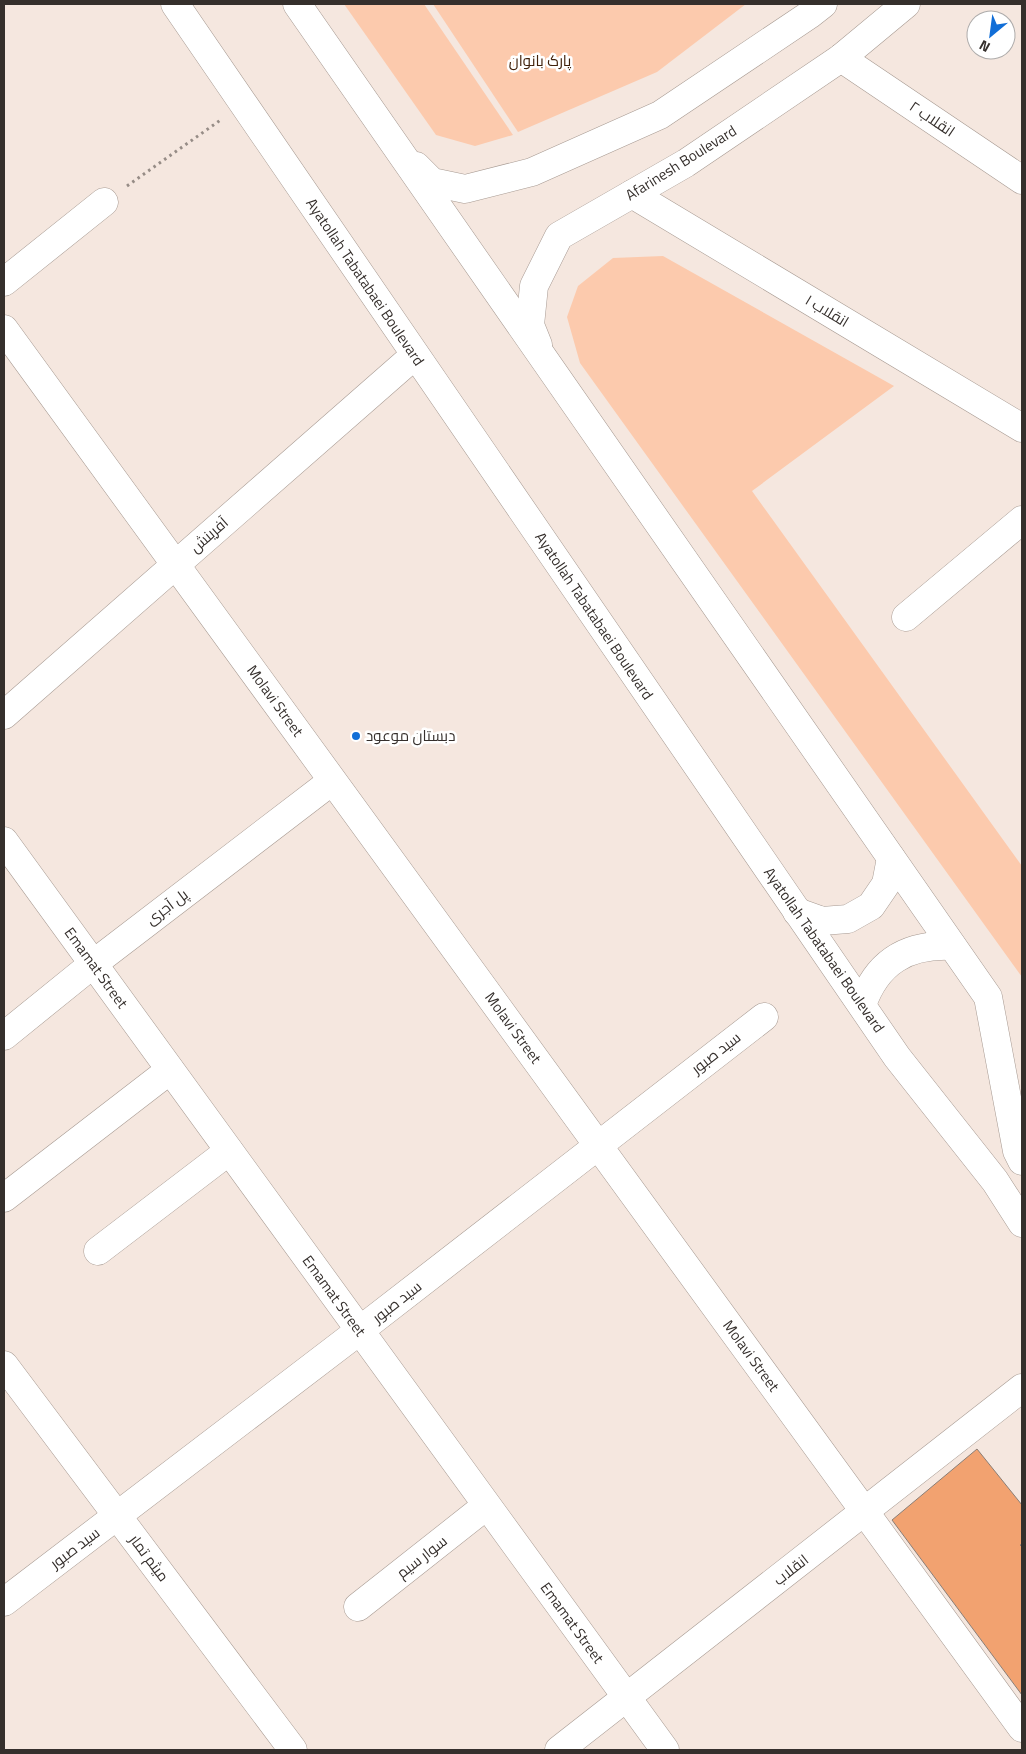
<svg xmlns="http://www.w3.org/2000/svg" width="1026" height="1754" viewBox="0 0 1026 1754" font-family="'Titillium Web',Cairo,sans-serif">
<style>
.green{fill:#fccaad}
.building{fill:#f2a270;stroke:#8a7e76}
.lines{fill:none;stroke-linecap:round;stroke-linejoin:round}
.minor-casing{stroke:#a79a92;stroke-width:29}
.major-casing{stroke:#a79a92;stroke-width:29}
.path{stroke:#968c86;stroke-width:3;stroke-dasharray:2.5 4;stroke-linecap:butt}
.minor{stroke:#fff;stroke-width:28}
.major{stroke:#fff;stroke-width:28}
.poi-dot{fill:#116ed7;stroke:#fff;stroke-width:2}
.labels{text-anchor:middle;stroke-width:5;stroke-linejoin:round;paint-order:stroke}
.park-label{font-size:15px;fill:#40210b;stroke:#fff}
.street-label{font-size:15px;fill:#352f2c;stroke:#fff}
.poi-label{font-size:15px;fill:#352f2c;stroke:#fff;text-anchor:start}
</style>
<rect width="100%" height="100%" fill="#f5e7df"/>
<g class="green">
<path d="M 344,4 L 424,4 L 513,135 L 475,146 L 436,135 Z"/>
<path d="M 433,4 L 746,4 L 657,72 L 518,132 Z"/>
<path d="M 663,256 L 894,386 L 752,491 L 1022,866 L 1022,977 L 580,363 L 567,317 L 578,286 L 613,258 Z"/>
</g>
<path class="building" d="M 977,1449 L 1022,1505 L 1022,1544 L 1020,1545 L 1022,1547 L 1022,1695 L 892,1520 Z"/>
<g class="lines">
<defs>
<g id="minor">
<path d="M 841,58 L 1022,180"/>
<path d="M 632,194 L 1022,428"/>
<path d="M 4,282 L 104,202"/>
<path d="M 4,329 L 1022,1728"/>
<path d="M 906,617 L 1022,520"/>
<path d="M 4,841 L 665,1750"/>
<path d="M 4,1036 L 93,964 L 332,781"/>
<path d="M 4,1198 L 170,1070"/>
<path d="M 98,1251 L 229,1151"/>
<path d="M 4,1365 L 293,1750"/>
<path d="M 4,1602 L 359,1331 L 764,1017"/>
<path d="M 358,1607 L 486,1506"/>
<path d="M 559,1750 L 1022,1388"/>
</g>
<g id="major">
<path d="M 175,4 L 897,1057 L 995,1181 L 1022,1223"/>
<path d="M 297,4 L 988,997 L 1017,1151 L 1022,1161"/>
<path d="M 416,166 L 432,182 L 465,189 L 532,172 L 660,115 L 809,15 L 823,4"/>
<path d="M 538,345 L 530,325 L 534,286 L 559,236 L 686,163 L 841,58 L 906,4"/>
<path d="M 4,715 L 415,355"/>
<path d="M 797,912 L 822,921 L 848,919 L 871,906 L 886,884 L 891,858"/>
<path d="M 862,1005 C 877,962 907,944 952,946"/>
</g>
</defs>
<use href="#minor" class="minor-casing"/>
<use href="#major" class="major-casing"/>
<path class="path" d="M 127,186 L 222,119"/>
<use href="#minor" class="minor"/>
<use href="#major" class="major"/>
</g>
<circle class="poi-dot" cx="356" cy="736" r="5"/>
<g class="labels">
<g class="park-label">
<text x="540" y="66">پارک بانوان</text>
</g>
<g class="street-label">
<text transform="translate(932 119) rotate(34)" y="5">انقلاب ۲</text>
<text transform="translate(681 163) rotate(-32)" y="5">Afarinesh Boulevard</text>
<text transform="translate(365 282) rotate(56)" y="5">Ayatollah Tabatabaei Boulevard</text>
<text transform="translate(827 311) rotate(31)" y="5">انقلاب ۱</text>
<text transform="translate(209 535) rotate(-41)" y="5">آفرینش</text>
<text transform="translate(594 616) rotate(56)" y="5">Ayatollah Tabatabaei Boulevard</text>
<text transform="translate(275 701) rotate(54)" y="5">Molavi Street</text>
<text transform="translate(167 907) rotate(-37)" y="5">پل آجری</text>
<text transform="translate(824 950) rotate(55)" y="5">Ayatollah Tabatabaei Boulevard</text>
<text transform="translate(96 968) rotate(54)" y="5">Emamat Street</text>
<text transform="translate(513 1028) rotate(54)" y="5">Molavi Street</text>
<text transform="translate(716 1053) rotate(-38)" y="5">سید صبور</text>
<text transform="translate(334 1296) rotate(54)" y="5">Emamat Street</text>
<text transform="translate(397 1302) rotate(-38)" y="5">سید صبور</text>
<text transform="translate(751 1356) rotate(54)" y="5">Molavi Street</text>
<text transform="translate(75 1548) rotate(-37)" y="5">سید صبور</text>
<text transform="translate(422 1557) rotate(-38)" y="5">سوار سیم</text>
<text transform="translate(149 1558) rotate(53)" y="5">میثم تمار</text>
<text transform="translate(791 1570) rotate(-38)" y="5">انقلاب</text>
<text transform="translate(572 1623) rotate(54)" y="5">Emamat Street</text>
</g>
<g class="poi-label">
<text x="366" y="741">دبستان موعود</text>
</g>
</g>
<rect width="1026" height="1754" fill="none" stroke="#352f2c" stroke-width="10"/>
<g transform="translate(991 35) rotate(209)"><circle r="24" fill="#ffffff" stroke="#aeacab"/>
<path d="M0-4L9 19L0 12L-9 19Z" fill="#116ed7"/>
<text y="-8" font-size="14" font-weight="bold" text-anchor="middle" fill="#352f2c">N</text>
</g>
</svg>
